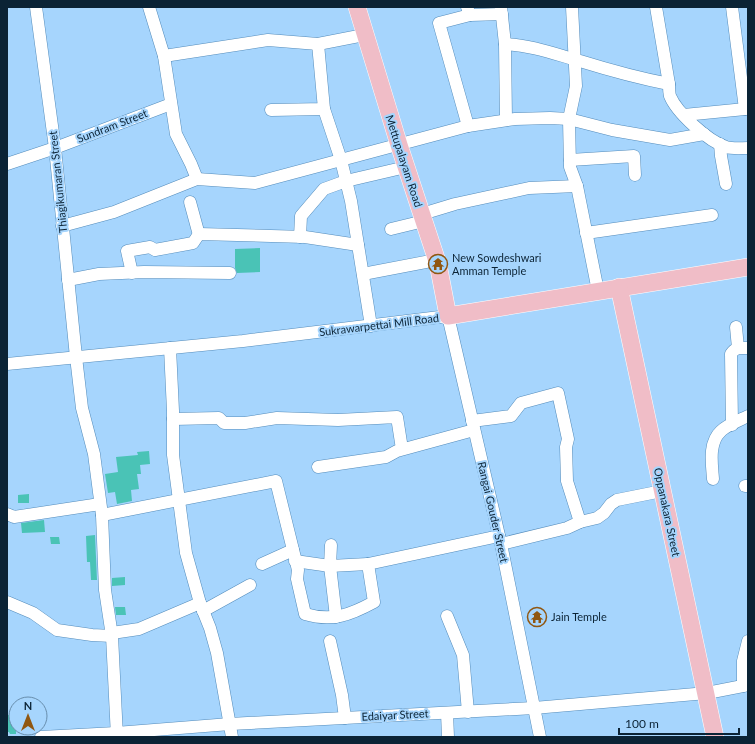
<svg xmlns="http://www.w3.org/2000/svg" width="755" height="744" viewBox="0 0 755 744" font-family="Lato,sans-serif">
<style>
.building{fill:#4ac3b6}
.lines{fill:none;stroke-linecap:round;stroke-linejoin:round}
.minor-casing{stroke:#548cbb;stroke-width:13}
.highway-casing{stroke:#fff;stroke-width:18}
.minor{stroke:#fff;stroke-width:12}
.highway{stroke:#f0bdc7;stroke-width:17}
.labels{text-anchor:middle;stroke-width:4;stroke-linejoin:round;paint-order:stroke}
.street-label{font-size:11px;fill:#0b2335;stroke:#a6d5fd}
.poi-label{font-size:11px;fill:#0b2335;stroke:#a6d5fd;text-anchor:start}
</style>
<rect width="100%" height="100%" fill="#a6d5fd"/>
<g class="building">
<path d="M 260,248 L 260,272 L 237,273 L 235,268 L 235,249 Z"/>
<path d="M 149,451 L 150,464 L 140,465 L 141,474 L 137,474 L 139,489 L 131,490 L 132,501 L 117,504 L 115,492 L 108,493 L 105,474 L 118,472 L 116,457 L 138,455 L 137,452 Z"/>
<path d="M 29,494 L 29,503 L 18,503 L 18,495 Z"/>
<path d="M 44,520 L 45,532 L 22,533 L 21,523 Z"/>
<path d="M 95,535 L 97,580 L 91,580 L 90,562 L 87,562 L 86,536 Z"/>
<path d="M 50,537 L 59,537 L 60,544 L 51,544 Z"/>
<path d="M 125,577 L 125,585 L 112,586 L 112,578 Z"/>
<path d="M 115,607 L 125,607 L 126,615 L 116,615 Z"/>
<path d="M 7,715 L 16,715 L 16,734 L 10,734 L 9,732 L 7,732 Z"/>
</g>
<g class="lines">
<defs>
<g id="minor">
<path d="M 36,7 L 55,148 L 76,357 L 82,408 L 94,454 L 102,515 L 105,590 L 112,636 L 117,737"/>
<path d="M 149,7 L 164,56 L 176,134 L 191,164 L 197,179"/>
<path d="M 467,7 L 470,15 L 439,23 L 468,126"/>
<path d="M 501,7 L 505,44 L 506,120"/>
<path d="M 572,7 L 576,86 L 569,119 L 570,167 L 577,186 L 598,291"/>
<path d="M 656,7 L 669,84"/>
<path d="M 732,7 L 745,109 L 748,108"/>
<path d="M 470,15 L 502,14"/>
<path d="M 505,44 C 531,45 555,54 580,61 C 609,70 638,78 669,84 C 669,88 669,92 670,96 C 677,113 708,141 726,147 C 733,149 741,148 748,148"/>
<path d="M 164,56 L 268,40 L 318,44 L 364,35"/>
<path d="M 324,109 L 341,160 L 351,201 L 371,326"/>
<path d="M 271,110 L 324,109 L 318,44"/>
<path d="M 684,115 L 745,109"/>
<path d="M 720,144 L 721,156 L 726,184"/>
<path d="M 570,160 L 634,156 L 635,175"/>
<path d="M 7,164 L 55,148 L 171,104"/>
<path d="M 190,202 L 199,235"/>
<path d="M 422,214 L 455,204 L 529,188 L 577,186"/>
<path d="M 62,226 L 114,212 L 197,179 L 255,183 L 468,126 L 515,119 L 550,118 L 569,119 L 612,130 L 670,140 L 704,134"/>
<path d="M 391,229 L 424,221"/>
<path d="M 586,233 L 712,215"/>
<path d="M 300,237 L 301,216 L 324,189 L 346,181 L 406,167"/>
<path d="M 132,273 L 127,251 L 150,247 L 155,250 L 193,243 L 199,234 L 305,237 L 358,245"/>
<path d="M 363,274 L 436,260"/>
<path d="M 68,280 L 99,274 L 144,272 L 230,273"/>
<path d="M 736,327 L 738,348"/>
<path d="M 170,348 L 173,411 L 173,455 L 186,553 L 200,603 L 210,628 L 217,653 L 232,737"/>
<path d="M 7,364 L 243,341 L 448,316 L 501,544 L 540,737"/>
<path d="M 173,419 L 219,418 L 224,423 L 245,423 L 277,418 L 338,420 L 397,417 L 402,449"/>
<path d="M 472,421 L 511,416 L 521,403 L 558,393 L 568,439 L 566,447 L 567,481 L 580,522"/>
<path d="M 732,425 L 731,354 C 735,347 741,348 748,348"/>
<path d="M 318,467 L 386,457 L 397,451 L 474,430"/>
<path d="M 713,479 C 712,464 708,443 721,431 C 727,425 740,420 748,416"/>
<path d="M 745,486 L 748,486"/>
<path d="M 7,514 L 14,517 L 100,504"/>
<path d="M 102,515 L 276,481 L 298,570 L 297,579 L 305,614 C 332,622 350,615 374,602 L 368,564"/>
<path d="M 501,544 L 567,528 L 580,522 L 597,518 L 604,513 L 611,504 L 617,500 L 662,491"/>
<path d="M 331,545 L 330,566 L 336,617"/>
<path d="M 295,561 L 330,566 L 368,564 L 499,536"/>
<path d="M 262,564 L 293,550"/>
<path d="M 7,602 L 33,613 L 57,630 L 92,635 L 112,636"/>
<path d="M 203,611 L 250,585"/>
<path d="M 447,616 L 463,655 L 468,712"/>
<path d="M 112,633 L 139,629 L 200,603"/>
<path d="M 330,641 L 342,695 L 345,718"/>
<path d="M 743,686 L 743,661 L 748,641"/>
<path d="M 447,713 L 448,737"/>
<path d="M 41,737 L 116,733 L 230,724 L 534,708 L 707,693 L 748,685"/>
</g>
<g id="highway">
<path d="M 357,7 L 399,145 L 438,264 L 448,316 L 748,267"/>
<path d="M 619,287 L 715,737"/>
</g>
</defs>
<use href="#minor" class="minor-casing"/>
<use href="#highway" class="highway-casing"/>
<use href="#minor" class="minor"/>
<use href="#highway" class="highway"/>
</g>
<defs>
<symbol id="temple-ring" viewBox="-11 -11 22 22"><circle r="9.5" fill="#a6d5fd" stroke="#905711" stroke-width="1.5"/><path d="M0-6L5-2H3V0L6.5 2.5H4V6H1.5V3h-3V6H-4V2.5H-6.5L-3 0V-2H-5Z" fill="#905711"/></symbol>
</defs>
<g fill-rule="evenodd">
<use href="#temple-ring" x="427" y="253" width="22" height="22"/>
<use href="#temple-ring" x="526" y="606" width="22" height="22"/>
</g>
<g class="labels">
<g class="street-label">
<text transform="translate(112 126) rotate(-21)" y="4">Sundram Street</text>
<text transform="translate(404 161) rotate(72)" y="4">Mettupalayam Road</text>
<text transform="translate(58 182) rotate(-96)" y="4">Thiagikumaran Street</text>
<text transform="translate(379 325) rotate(-7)" y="4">Sukrawarpettai Mill Road</text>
<text transform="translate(493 512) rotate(77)" y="4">Rangai Gouder Street</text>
<text transform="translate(667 512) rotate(78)" y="4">Oppanakara Street</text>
<text transform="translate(395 715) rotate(-3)" y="4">Edaiyar Street</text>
</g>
<g class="poi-label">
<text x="452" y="262">New Sowdeshwari<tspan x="452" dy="13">Amman Temple</tspan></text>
<text x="551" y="621">Jain Temple</text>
</g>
</g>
<rect width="755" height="744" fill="none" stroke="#0b2335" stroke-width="16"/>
<g transform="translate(28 716)"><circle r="19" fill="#a6d5fd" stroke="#688ead"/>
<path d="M0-3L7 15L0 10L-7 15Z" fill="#905711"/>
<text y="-6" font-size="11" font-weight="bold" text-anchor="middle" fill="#0b2335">N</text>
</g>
<path d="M619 728v6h120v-6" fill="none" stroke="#0b2335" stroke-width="2"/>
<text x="625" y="728" font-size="12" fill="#0b2335" stroke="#a6d5fd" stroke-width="3" paint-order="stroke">100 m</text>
</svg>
